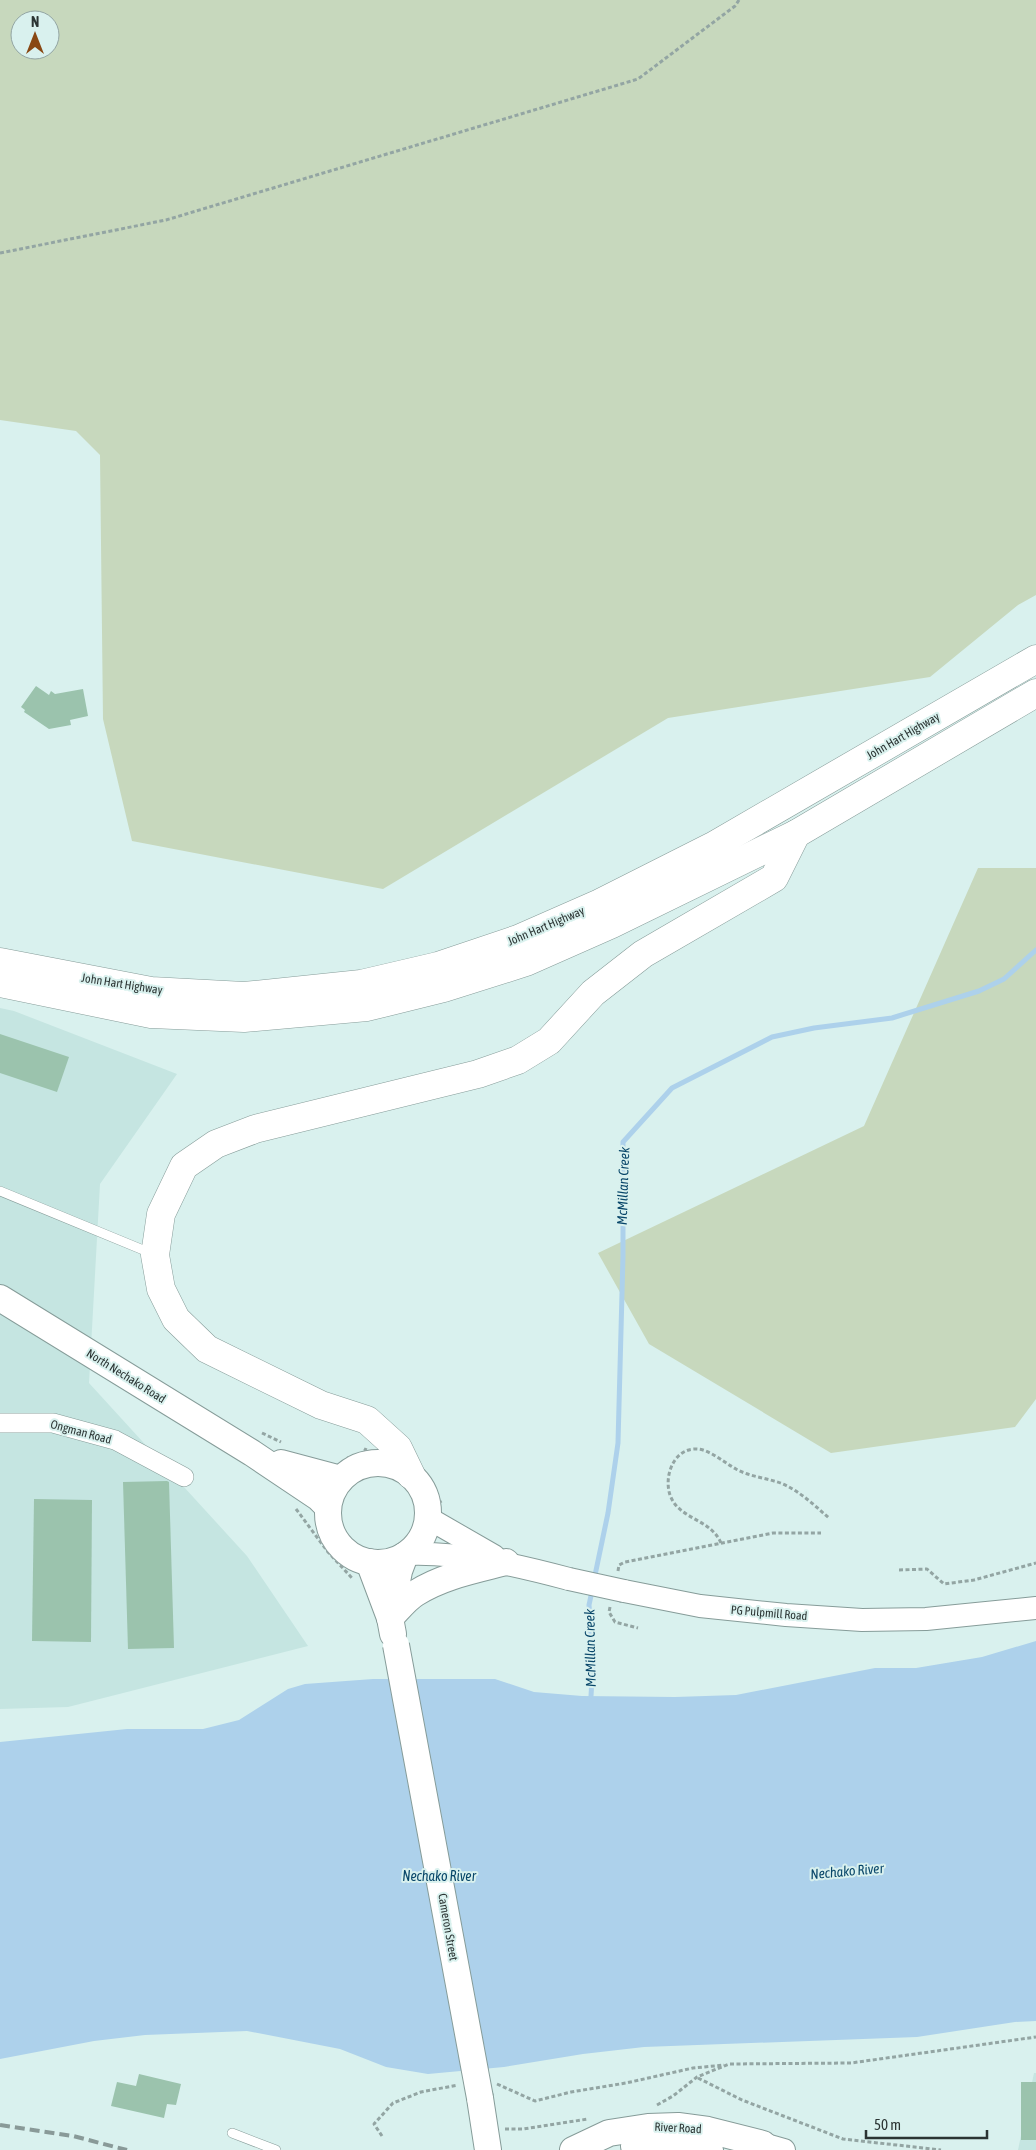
<svg xmlns="http://www.w3.org/2000/svg" width="1036" height="2150" viewBox="0 0 1036 2150" font-family="'Asap Condensed',sans-serif">
<style>
.built{fill:#c5e5e1}
.green{fill:#c7d8bd;fill-rule:evenodd}
.water{fill:#add1eb}
.lines{fill:none;stroke-linecap:round;stroke-linejoin:round}
.stream{stroke:#add1eb;stroke-width:5}
.building{fill:#9bc3ad}
.service-casing{stroke:#869c99;stroke-width:10}
.minor-casing{stroke:#869c99;stroke-width:20}
.tertiary-casing{stroke:#869c99;stroke-width:24}
.secondary-casing{stroke:#869c99;stroke-width:28}
.trunk-casing{stroke:#869c99;stroke-width:29}
.path{stroke:#93a5a3;stroke-width:3;stroke-dasharray:4 2.5;stroke-linecap:butt}
.service{stroke:#fff;stroke-width:9}
.minor{stroke:#fff;stroke-width:19}
.tertiary{stroke:#fff;stroke-width:22}
.secondary{stroke:#fff;stroke-width:26}
.trunk{stroke:#fff;stroke-width:28}
.rail{stroke:#899a98;stroke-width:4;stroke-dasharray:10 5;stroke-linecap:butt}
.tertiary-bridge-casing{stroke:#869c99;stroke-width:24;stroke-linecap:butt}
.secondary-bridge-casing{stroke:#869c99;stroke-width:28;stroke-linecap:butt}
.tertiary-bridge{stroke:#fff;stroke-width:22}
.secondary-bridge{stroke:#fff;stroke-width:26}
.labels{text-anchor:middle;stroke-width:4;stroke-linejoin:round;paint-order:stroke}
.street-label{font-size:12px;fill:#2b3433;stroke:#d9f1ee}
.water-label{font-size:14px;font-style:italic;fill:#084669;stroke:#d9f1ee}
</style>
<rect width="100%" height="100%" fill="#d9f1ee"/>
<g class="built">
<path d="M 0,1008 L 14,1011 L 177,1074 L 100,1184 L 89,1383 L 247,1556 L 308,1646 L 68,1707 L 0,1709 Z"/>
<path d="M 1034,2073 L 1036,2073 L 1036,2150 L 1018,2150 Z"/>
</g>
<g class="green">
<path d="M 0,0 L 1036,0 L 1036,595 L 1018,605 L 930,677 L 668,718 L 383,889 L 132,841 L 103,719 L 100,455 L 76,431 L 0,420 ZM 20,20 L 50,20 L 50,50 L 20,50 Z"/>
<path d="M 978,868 L 1036,868 L 1036,1399 L 1015,1427 L 831,1453 L 649,1344 L 598,1253 L 864,1126 Z"/>
</g>
<path class="water" d="M 1036,1641 L 1036,2021 L 1015,2022 L 917,2037 L 644,2047 L 583,2054 L 504,2067 L 428,2074 L 386,2067 L 340,2049 L 247,2031 L 145,2035 L 94,2041 L 0,2059 L 0,1742 L 127,1729 L 203,1729 L 239,1720 L 288,1689 L 305,1684 L 373,1679 L 495,1679 L 534,1692 L 582,1696 L 675,1697 L 736,1695 L 875,1668 L 916,1668 L 982,1657 Z"/>
<g class="lines">
<g class="stream">
<path d="M 594,1580 L 608,1513 L 618,1443 L 623,1256 L 623,1142 L 672,1088 L 772,1037 L 814,1028 L 892,1018 L 979,991 L 1004,979 L 1036,950"/>
<path d="M 591,1696 L 593,1662 L 589,1605 L 592,1591"/>
</g>
</g>
<g class="building">
<path d="M 36,686 L 49,695 L 51,691 L 55,694 L 83,689 L 88,716 L 70,720 L 71,725 L 49,729 L 24,712 L 25,710 L 21,707 Z"/>
<path d="M 0,1034 L 69,1057 L 57,1092 L 0,1073 Z"/>
<path d="M 167,1481 L 169,1482 L 174,1648 L 128,1649 L 123,1482 Z"/>
<path d="M 34,1499 L 92,1500 L 91,1642 L 32,1641 Z"/>
<path d="M 139,2074 L 181,2084 L 176,2105 L 167,2104 L 164,2118 L 111,2106 L 117,2082 L 136,2086 Z"/>
<rect x="1021" y="2082" width="15" height="58"/>
</g>
<g class="lines">
<defs>
<g id="service">
<path d="M 0,1191 L 153,1254"/>
<path d="M 232,2133 L 276,2150"/>
</g>
<path id="minor" d="M 0,1423 L 53,1423 L 115,1440 L 184,1477"/>
<g id="tertiary">
<path d="M 428,1518 L 494,1556"/>
<path d="M 407,1554 C 462,1552 516,1565 569,1579"/>
<path d="M 624,1591 L 700,1606 L 786,1615 L 862,1620 L 926,1619 L 1036,1608"/>
<path d="M 763,2144 L 784,2150"/>
</g>
<g id="secondary">
<path d="M 0,1298 L 252,1453 L 319,1498 L 328,1507"/>
<path d="M 281,1463 L 341,1479"/>
<circle cx="378" cy="1513" r="50"/>
<path d="M 369,1562 L 390,1618 L 393,1634"/>
<path d="M 390,1618 C 398,1610 406,1599 416,1593 C 443,1576 475,1570 506,1562"/>
<path d="M 390,1618 L 399,1571 L 405,1555"/>
<path d="M 480,2098 L 488,2150"/>
<path d="M 634,2146 C 659,2142 685,2146 710,2150"/>
<path d="M 573,2150 L 609,2133 L 648,2127 L 678,2126 L 708,2130 L 763,2144 L 761,2150"/>
</g>
<g id="trunk">
<path d="M 0,962 L 151,991 L 244,996 L 361,984 L 438,966 L 518,939 L 600,903 L 713,846 L 1036,659"/>
<path d="M 0,983 L 151,1014 L 244,1018 L 367,1007 L 444,988 L 526,962 L 612,924 L 796,834 L 1036,693"/>
<path d="M 411,1475 L 398,1448 L 367,1420 L 321,1405 L 207,1349 L 176,1319 L 161,1289 L 155,1255 L 161,1214 L 184,1166 L 216,1144 L 255,1129 L 478,1074 L 518,1060 L 549,1041 L 593,993 L 643,954 L 774,878 L 796,834"/>
</g>
</defs>
<use href="#service" class="service-casing"/>
<use href="#minor" class="minor-casing"/>
<use href="#tertiary" class="tertiary-casing"/>
<use href="#secondary" class="secondary-casing"/>
<use href="#trunk" class="trunk-casing"/>
<g class="path">
<path d="M 0,253 L 166,220 L 638,79 L 735,6 L 739,0"/>
<path d="M 262,1433 L 281,1442"/>
<path d="M 347,1458 C 355,1457 363,1456 366,1448"/>
<path d="M 430,1484 L 441,1503"/>
<path d="M 296,1509 L 328,1552 L 352,1578"/>
<path d="M 721,1543 C 710,1518 679,1520 670,1495 C 663,1474 676,1443 703,1450 C 715,1454 725,1463 736,1469 C 750,1477 768,1478 783,1484 C 801,1492 815,1506 829,1518"/>
<path d="M 899,1570 L 927,1569 L 944,1584 L 974,1580 L 1036,1563"/>
<path d="M 618,1571 L 619,1565 L 625,1562 L 773,1533 L 821,1533"/>
<path d="M 610,1607 L 609,1612 L 615,1622 L 638,1628"/>
<path d="M 698,2078 L 742,2100 L 843,2139 L 941,2150"/>
<path d="M 497,2084 L 535,2101 L 571,2092 L 626,2083 L 693,2068 L 724,2065"/>
<path d="M 657,2105 L 673,2096 L 697,2077 L 729,2064 L 851,2063 L 1036,2037"/>
<path d="M 505,2129 L 523,2129 L 588,2119"/>
<path d="M 382,2136 L 374,2124 L 393,2103 L 421,2092 L 458,2085"/>
</g>
<use href="#service" class="service"/>
<use href="#minor" class="minor"/>
<use href="#tertiary" class="tertiary"/>
<use href="#secondary" class="secondary"/>
<use href="#trunk" class="trunk"/>
<path class="rail" d="M 0,2125 L 73,2136 L 127,2150"/>
<defs>
<path id="tertiary-bridge" d="M 569,1579 L 624,1591"/>
<path id="secondary-bridge" d="M 396,1645 L 480,2098"/>
</defs>
<use href="#tertiary-bridge" class="tertiary-bridge-casing"/>
<use href="#secondary-bridge" class="secondary-bridge-casing"/>
<use href="#tertiary-bridge" class="tertiary-bridge"/>
<use href="#secondary-bridge" class="secondary-bridge"/>
</g>
<g class="labels">
<g class="street-label">
<text transform="translate(903 736) rotate(-30)" y="4">John Hart Highway</text>
<text transform="translate(546 926) rotate(-23)" y="4">John Hart Highway</text>
<text transform="translate(122 984) rotate(9)" y="4">John Hart Highway</text>
<text transform="translate(126 1376) rotate(32)" y="4">North Nechako Road</text>
<text transform="translate(81 1432) rotate(15)" y="4">Ongman Road</text>
<text transform="translate(769 1613) rotate(5)" y="4">PG Pulpmill Road</text>
<text transform="translate(448 1927) rotate(80)" y="4">Cameron Street</text>
<text transform="translate(678 2128) rotate(3)" y="4">River Road</text>
</g>
<g class="water-label">
<text transform="translate(623 1186) rotate(-88)" y="5">McMillan Creek</text>
<text transform="translate(590 1648) rotate(-91)" y="5">McMillan Creek</text>
<text transform="translate(847 1871) rotate(-5)" y="5">Nechako River</text>
<text x="439" y="1881">Nechako River</text>
</g>
</g>
<g transform="translate(35 35)"><circle r="24" fill="#d9f1ee" stroke="#93a5a3"/>
<path d="M0-4L9 19L0 12L-9 19Z" fill="#894813"/>
<text y="-8" font-size="14" font-weight="bold" text-anchor="middle" fill="#2b3433">N</text>
</g>
<path d="M866 2130v8h121v-8" fill="none" stroke="#2b3433" stroke-width="2.5"/>
<text x="874" y="2130" font-size="15" fill="#2b3433" stroke="#d9f1ee" stroke-width="4" paint-order="stroke">50 m</text>
</svg>
